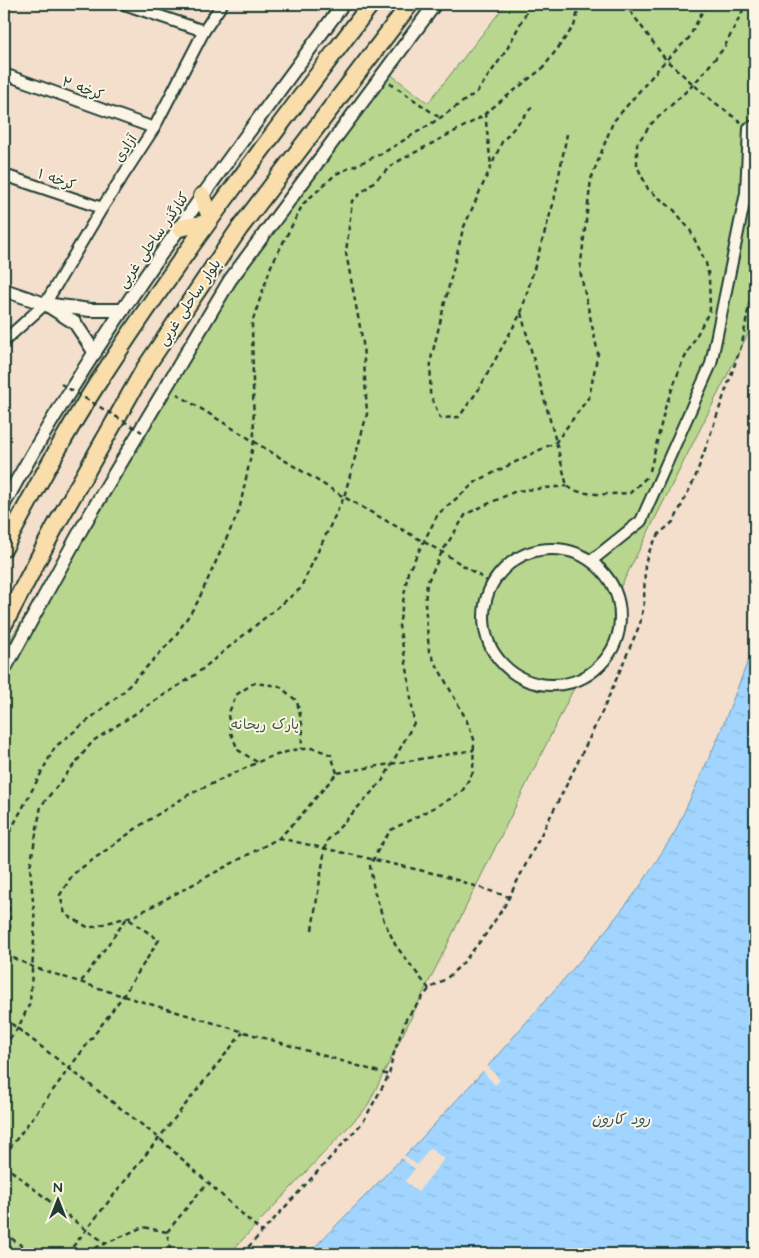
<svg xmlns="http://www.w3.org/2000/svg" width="759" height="1258" viewBox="0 0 759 1258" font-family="'Architects Daughter','Playpen Sans Arabic',sans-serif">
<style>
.green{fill:#b8d68e;stroke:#6c8a61}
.water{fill:url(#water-ripples);stroke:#6d98ae}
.pier{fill:#f3dfcb}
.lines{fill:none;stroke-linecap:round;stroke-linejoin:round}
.minor-casing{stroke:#1f3d34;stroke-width:14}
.tertiary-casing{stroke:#1f3d34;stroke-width:16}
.primary-casing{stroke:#1f3d34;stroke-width:20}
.path{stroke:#1f3d34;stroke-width:2.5;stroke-dasharray:5 4;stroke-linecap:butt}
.minor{stroke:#fcf5e5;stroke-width:10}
.tertiary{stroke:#fcf5e5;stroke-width:12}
.primary{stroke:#f9deab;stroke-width:16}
.path-bridge{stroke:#1f3d34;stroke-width:2.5;stroke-dasharray:5 4;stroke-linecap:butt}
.labels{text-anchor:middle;stroke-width:4;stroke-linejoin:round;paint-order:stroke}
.street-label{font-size:14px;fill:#1f3d34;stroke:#fcf5e5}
.park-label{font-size:14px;fill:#3e5c46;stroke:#fcf5e5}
.water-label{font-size:15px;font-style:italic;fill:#395b5d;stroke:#fcf5e5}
</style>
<defs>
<pattern id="water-ripples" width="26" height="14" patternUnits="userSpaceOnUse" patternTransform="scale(1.25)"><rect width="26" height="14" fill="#a1d5ff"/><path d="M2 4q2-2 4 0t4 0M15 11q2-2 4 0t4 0" fill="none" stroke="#8ab8db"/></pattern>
</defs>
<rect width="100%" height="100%" fill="#f3dfcb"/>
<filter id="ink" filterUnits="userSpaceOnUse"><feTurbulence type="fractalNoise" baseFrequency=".02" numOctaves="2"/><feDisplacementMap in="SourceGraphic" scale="10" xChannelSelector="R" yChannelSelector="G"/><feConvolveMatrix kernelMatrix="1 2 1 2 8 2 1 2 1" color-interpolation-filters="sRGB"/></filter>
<g filter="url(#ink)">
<path class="green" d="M 506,4 L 755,4 L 755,296 L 751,328 L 617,594 L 613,660 L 577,682 L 367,1107 L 229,1254 L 4,1254 L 4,654 L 13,635 L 255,245 L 385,70 L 428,103 Z"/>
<path class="water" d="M 755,643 L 755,1254 L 308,1254 L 420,1140 L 488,1066 L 599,939 L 639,888 L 675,832 L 718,738 Z"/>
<g class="pier">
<path d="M 488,1066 L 500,1080 L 495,1085 L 482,1070 Z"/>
<path d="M 430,1148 L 444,1159 L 418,1192 L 405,1181 L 415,1169 L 401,1158 L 404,1155 L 417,1165 Z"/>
</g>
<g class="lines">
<defs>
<g id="minor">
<path d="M 124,4 L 204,31"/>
<path d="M 4,74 L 154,128"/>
<path d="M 4,175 L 102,208"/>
<path d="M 4,341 L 45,304 L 102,208 L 154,128 L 204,31 L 222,4"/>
<circle cx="552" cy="617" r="68"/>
<path d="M 591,561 L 641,521 L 711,364 L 746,193 L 749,128 L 755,126"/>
</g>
<g id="tertiary">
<path d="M 4,290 L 45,304 L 90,310 L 123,310"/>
<path d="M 50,307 L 75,323 L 95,353"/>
<path d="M 4,504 C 100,327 224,166 343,4"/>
<path d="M 4,670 L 82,528 L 230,280 L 435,4"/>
</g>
<g id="primary">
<path d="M 202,196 L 210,217"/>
<path d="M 180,228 L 206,223"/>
<path d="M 4,548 C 34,492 63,437 97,384 C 182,252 277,129 371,4"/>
<path d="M 4,624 L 55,527 L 145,368 L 239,229 L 410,4"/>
</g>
</defs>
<use href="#minor" class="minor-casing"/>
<use href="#tertiary" class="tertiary-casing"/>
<use href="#primary" class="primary-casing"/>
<g class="path">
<path d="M 625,4 L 666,60 L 710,99 L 742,123"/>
<path d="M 390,83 L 440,118"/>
<path d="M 532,107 L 502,142 L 463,229 L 431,359 L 430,393 L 440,418 L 459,417 L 479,389 L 521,313 L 554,201 L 567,134"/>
<path d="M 485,113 L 491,166"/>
<path d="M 521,313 L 556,442 L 567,486 C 580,497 613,494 630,493 L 648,476"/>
<path d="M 177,394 L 344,497 L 442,552 L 492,584"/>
<path d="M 650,471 L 665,408 L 682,363 L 710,310 L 709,277 L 706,263 L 690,230 L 674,210 L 648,189 L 637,166 L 637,144 L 651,124 L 694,84 L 724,48 L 746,4"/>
<path d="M 257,762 L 238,750 L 231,733 L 228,715 L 236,695 L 254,683 L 279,686 L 297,701 L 303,729 L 301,749"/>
<path d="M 337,773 L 331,755 L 314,748 L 293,750 L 267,758 L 188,795 L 141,825 L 73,874 L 60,895 L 65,914 L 89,928 L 136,915 L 279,838 L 296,821 L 337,773 L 474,750"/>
<path d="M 279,838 L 441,875 L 509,897"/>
<path d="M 312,930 L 326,842 L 383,780 L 414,723 L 408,674 L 399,626 L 408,572 L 438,514 L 477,481 L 556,442 L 589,397 L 598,353 L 580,271 L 591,179 L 613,122 L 666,60 L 689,38 L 706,4"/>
<path d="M 5,954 L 33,967 L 123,996 L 389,1075"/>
<path d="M 4,956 L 10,926 L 6,839 L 55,747 L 123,692 L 174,638 L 197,603 L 239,511 L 254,441 L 252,323 L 271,266 L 303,204 L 336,174 L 383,153 L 437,120 L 477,92 L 506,51 L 528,9 L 533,4"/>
<path d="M 429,989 L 396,946 L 384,921 L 374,890 L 370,866 L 380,846 L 391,830 L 450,799 L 463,790 L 473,772 L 474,739 L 466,719 L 429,651 L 425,603 L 427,583 L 442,552 L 466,514 L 516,491 L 567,486"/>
<path d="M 4,1018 L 159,1138 L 262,1232"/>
<path d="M 4,1046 L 18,1028 L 30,1003 L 35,923 L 30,867 L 41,806 L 93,741 L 195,675 L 300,589 L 344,497 L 367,414 L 363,343 L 346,253 L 352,201 L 395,163 L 478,119 L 543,68 L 574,26 L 580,4"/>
<path d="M 4,1156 L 123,996 L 159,940 L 127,918 L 81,982"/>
<path d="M 4,1165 L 86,1230 L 106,1243"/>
<path d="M 167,1232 L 207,1183"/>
<path d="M 4,1233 L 33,1254"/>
<path d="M 67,1254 L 243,1032"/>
<path d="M 88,1254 L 93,1249 L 143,1227 L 167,1232 L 171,1254"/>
<path d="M 242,1254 L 363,1122 L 389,1075 L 393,1056 L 406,1019 L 429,989 L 447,978 L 462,964 L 486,934 L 505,905 L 568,782 L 603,710 L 640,624 L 644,603 L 645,563 L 651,547 L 659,534 L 674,521 L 695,478 L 742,344 L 755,272"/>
</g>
<use href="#minor" class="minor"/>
<use href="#tertiary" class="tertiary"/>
<use href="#primary" class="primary"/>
<path class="path-bridge" d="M 61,384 L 142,432"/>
</g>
</g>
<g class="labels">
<g class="street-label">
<text transform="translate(83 88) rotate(20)" y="5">کرخه ۲</text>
<text transform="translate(125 148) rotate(-57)" y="5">آزادی</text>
<text transform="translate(57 179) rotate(19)" y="5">کرخه ۱</text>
<text transform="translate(153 240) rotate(-55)" y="5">کنارگذر ساحلی غربی</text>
<text transform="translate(189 302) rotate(-56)" y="5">بلوار ساحلی غربی</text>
</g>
<g class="park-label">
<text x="265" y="729">پارک ریحانه</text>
</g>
<g class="water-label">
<text x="621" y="1124">رود کارون</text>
</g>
</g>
<rect width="759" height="1258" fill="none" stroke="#fcf5e5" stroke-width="20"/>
<rect x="10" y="10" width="739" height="1238" fill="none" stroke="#1f3d34" stroke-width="2" filter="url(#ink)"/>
<g transform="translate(58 1200)" stroke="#fcf5e5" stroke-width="4" paint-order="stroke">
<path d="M0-4L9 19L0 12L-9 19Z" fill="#1f3d34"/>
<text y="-8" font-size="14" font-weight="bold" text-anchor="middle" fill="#1f3d34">N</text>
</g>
</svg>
